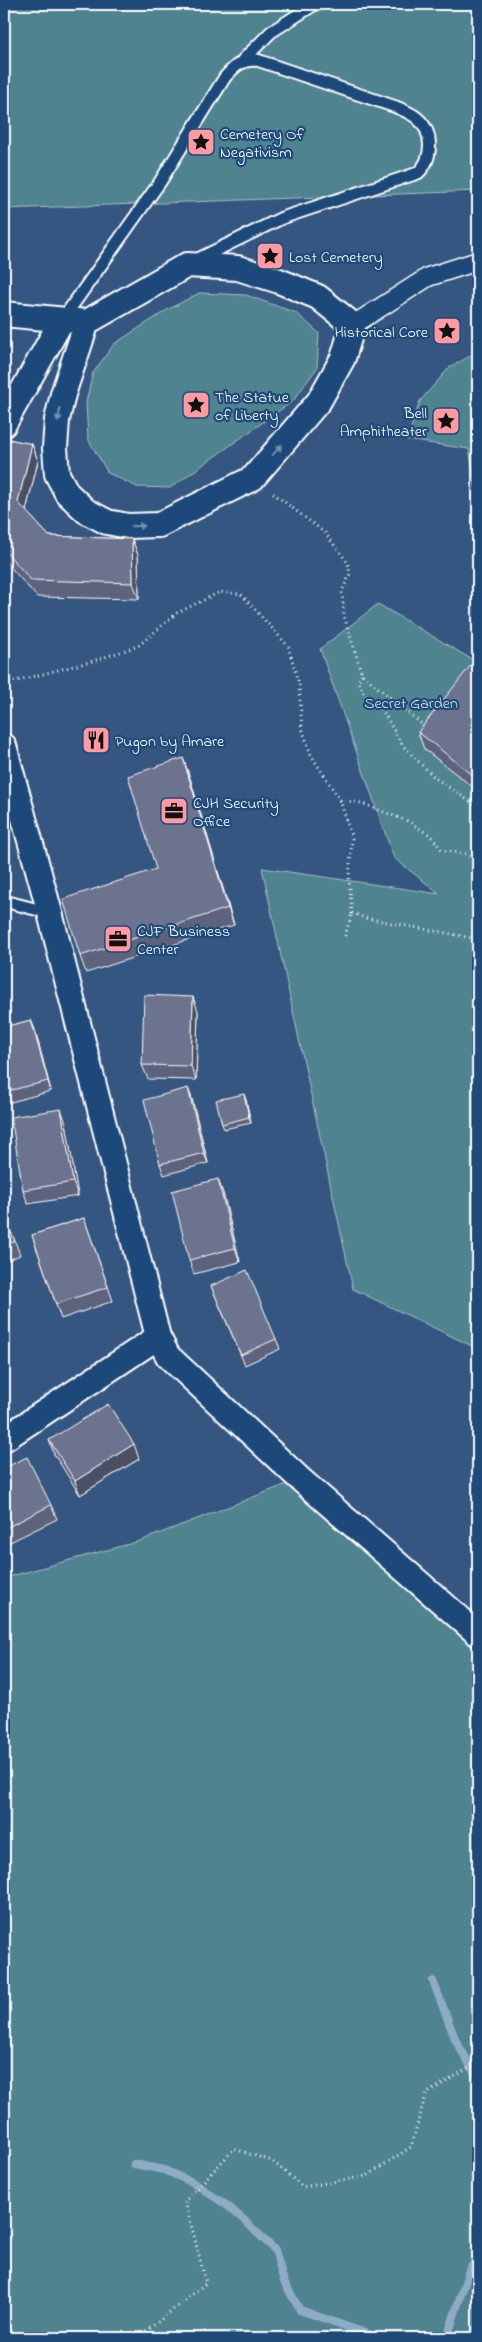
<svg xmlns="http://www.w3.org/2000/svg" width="482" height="2342" viewBox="0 0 482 2342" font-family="'Indie Flower',sans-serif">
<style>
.built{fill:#365680}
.green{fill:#50838f;stroke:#a8c1c7}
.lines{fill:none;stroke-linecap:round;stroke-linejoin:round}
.stream{stroke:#8facc7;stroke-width:8}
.service-casing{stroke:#fff;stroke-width:15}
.pedestrian-casing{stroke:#fff;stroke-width:21}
.minor-casing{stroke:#fff;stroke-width:28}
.path{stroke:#fff;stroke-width:3;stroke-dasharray:1 4;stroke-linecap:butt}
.service{stroke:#1f4a7a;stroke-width:11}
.pedestrian{stroke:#1f4a7a;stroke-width:18}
.minor{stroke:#1f4a7a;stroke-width:24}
.wall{fill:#5d637b;stroke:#fff}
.shaded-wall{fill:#4c5064;stroke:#fff}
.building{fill:#6c738f;stroke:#fff}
.oneway{fill:#7992af}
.labels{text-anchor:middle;stroke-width:4.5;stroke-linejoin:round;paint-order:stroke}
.poi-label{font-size:16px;fill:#fff;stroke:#1f4a7a;text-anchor:start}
.park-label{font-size:16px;fill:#d3e0e3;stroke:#1f4a7a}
</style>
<rect width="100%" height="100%" fill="#1f4a7a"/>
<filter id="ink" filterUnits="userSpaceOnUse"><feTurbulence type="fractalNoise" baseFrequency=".02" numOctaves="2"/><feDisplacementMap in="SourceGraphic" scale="10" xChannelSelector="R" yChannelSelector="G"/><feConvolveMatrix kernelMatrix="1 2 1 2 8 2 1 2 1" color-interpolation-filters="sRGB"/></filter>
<g filter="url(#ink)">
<path class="built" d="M 478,191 L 478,899 L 262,869 L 353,1289 L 478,1349 L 478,1634 L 140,1541 L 4,1578 L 4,209 Z"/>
<g class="green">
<path d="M 4,4 L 478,4 L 478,191 L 4,209 Z"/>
<path d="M 199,293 L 246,295 L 296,313 L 319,333 L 317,368 L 293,401 L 170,488 L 137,487 L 108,473 L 88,439 L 86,402 L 93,373 L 114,344 L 167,310 Z"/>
<path d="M 478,352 L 478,492 L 476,490 L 469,449 L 407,440 L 420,401 L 450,367 Z"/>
<path d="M 378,604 L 478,663 L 478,1349 L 353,1289 L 262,868 L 440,894 L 394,858 L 320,649 Z"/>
<path d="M 300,1479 L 478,1634 L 478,2338 L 4,2338 L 4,1578 L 140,1541 Z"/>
</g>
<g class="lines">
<g class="stream">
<path d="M 433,1981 L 456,2041 L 478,2079"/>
<path d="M 134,2164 L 164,2170 L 192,2182 L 225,2204 L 244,2220 L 275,2250 L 284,2282 L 300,2310 L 379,2338"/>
<path d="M 447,2338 L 469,2270 L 478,2257"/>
</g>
<defs>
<g id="service">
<path d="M 243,60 L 271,32 L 315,4"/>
<path d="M 62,320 L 160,182 L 225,77 C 236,65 241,60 257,60 L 396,107 C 403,110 411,113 417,118 C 434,132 433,159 418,173 L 282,218 L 196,260"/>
<path d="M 4,901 L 50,913"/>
</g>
<path id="pedestrian" d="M 353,325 L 428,277 L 478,261"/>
<g id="minor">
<path d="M 4,314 L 87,322 L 187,265 L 238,268 L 279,281 L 318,297 L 353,325 L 343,358 L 319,401 L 253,478 L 159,525 L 128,526 L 107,522 L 86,511 L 67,493 L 57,474 L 55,448 L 57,420 L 63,394 L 87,322"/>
<path d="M 4,424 L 62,320"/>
<path d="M 4,746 L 50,913 L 158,1337 L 168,1356 L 300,1479 L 478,1634"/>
<path d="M 4,1439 L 158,1337"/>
</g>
</defs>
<use href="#service" class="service-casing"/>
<use href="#pedestrian" class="pedestrian-casing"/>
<use href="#minor" class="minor-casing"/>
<g class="path">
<path d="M 273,493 L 325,533 L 348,563 L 350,574 L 342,591 L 344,616 L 362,674 L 424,726"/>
<path d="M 362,674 L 358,682 L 368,699 L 381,708 L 403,746 L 435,778 L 478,807"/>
<path d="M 4,684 L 93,661 L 138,646 L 177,613 L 220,592 L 241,594 L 288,646 L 299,684 L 302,728 L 311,755 L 340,800 L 361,803 L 407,821 L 430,835 L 442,850 L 466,854 L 478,863"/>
<path d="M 340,800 L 352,838 L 349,878 L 352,913 L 365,918 L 478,939"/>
<path d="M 345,936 L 352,913"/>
<path d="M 138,2338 L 206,2283 L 185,2201 L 234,2149 L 272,2161 L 303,2187 L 367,2176 L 411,2147 L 426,2094 L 478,2062"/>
</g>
<use href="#service" class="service"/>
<use href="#pedestrian" class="pedestrian"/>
<use href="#minor" class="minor"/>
</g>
<g class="wall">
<path d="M 4,438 L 32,444 L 38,461 L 26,511 L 49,536 L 132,539 L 138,555 L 139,599 L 37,597 L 4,560 Z"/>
<path d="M 478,670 L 478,791 L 424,749 L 418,732 Z"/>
<path d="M 183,758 L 189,775 L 234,925 L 86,973 L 80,956 L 156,869 Z"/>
<path d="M 198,1011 L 196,1080 L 148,1079 L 142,1065 Z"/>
<path d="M 31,1020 L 35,1030 L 51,1091 L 4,1104 L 4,1027 Z"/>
<path d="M 188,1088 L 192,1099 L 208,1163 L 164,1175 L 160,1164 Z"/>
<path d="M 246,1100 L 251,1123 L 224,1129 L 222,1124 Z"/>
<path d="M 66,1123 L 78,1196 L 28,1204 L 23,1190 Z"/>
<path d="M 223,1193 L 240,1262 L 194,1274 L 189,1260 Z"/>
<path d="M 4,1217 L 15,1241 L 20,1255 L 4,1262 Z"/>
<path d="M 84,1218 L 113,1301 L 61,1319 L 32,1235 Z"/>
<path d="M 211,1286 L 276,1339 L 280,1349 L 245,1365 Z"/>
<path d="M 49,1440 L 139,1459 L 80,1495 L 54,1454 Z"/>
<path d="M 4,1468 L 51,1505 L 57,1519 L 4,1545 Z"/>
</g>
<g class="shaded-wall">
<path d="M 32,444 L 38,461 L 24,519 L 18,502 Z"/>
<path d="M 132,539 L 138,555 L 139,599 L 133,583 Z"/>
<path d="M 183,758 L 189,775 L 234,925 L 228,908 Z"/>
<path d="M 193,997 L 198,1011 L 196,1080 L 191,1066 Z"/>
<path d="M 31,1020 L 35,1030 L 51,1091 L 48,1081 Z"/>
<path d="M 188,1088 L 192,1099 L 208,1163 L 204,1153 Z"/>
<path d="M 244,1094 L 246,1100 L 251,1123 L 249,1117 Z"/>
<path d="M 61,1109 L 66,1123 L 78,1196 L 73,1182 Z"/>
<path d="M 218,1179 L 223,1193 L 240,1262 L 235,1248 Z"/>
<path d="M 134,1444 L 139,1459 L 80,1495 L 75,1481 Z"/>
</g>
<g class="building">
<path d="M 4,438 L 32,444 L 18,502 L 49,536 L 132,539 L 133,583 L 31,580 L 4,550 Z"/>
<path d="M 471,665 L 478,670 L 478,779 L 418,732 Z"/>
<path d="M 183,758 L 228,908 L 80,956 L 63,899 L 156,869 L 128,776 Z"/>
<path d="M 144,995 L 193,997 L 191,1066 L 142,1065 Z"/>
<path d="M 31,1020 L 48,1081 L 4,1092 L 4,1027 Z"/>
<path d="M 188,1088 L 204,1153 L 160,1164 L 144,1100 Z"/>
<path d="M 244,1094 L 249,1117 L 222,1124 L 216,1100 Z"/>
<path d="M 61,1109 L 73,1182 L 23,1190 L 11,1117 Z"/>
<path d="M 218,1179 L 235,1248 L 189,1260 L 172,1191 Z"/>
<path d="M 4,1217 L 15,1241 L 4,1246 Z"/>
<path d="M 84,1218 L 108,1287 L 56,1304 L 32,1235 Z"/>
<path d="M 247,1270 L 276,1339 L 241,1355 L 211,1286 Z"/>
<path d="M 108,1404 L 134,1444 L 75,1481 L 49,1440 Z"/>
<path d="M 27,1457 L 51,1505 L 4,1529 L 4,1468 Z"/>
</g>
<defs><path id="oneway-solid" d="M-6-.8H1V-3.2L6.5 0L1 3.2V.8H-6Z" transform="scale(1.25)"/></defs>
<g class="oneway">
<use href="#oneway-solid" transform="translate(59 415) rotate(100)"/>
<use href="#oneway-solid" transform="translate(277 450) rotate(-49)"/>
<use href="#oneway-solid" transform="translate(138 526) rotate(-2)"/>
</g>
</g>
<defs>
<symbol id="sight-square" viewBox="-11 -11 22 22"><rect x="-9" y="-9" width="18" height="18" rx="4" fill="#ff9aa2" stroke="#1f4a7a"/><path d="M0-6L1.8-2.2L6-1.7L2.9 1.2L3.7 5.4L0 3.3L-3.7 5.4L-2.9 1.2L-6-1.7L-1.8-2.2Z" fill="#111"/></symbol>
<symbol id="restaurant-square" viewBox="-11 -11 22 22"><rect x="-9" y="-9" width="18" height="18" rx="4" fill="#ff9aa2" stroke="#1f4a7a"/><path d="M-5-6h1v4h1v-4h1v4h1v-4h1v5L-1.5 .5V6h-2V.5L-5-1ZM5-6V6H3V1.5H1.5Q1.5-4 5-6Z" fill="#111"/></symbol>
<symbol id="office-square" viewBox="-11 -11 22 22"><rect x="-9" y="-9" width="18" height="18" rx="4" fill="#ff9aa2" stroke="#1f4a7a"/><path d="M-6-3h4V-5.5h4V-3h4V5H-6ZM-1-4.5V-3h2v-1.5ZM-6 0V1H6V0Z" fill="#111"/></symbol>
</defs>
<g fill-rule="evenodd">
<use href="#sight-square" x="185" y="126" width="32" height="32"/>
<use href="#sight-square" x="254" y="240" width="32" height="32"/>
<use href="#sight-square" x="431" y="315" width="32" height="32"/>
<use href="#sight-square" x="180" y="389" width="32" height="32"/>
<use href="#sight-square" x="430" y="405" width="32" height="32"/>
<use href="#restaurant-square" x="80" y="724" width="32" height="32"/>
<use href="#office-square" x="158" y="795" width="32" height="32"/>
<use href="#office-square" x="102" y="923" width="32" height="32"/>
</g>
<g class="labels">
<g class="poi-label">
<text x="220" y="139">Cemetery Of<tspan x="220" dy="18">Negativism</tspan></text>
<text x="289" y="262">Lost Cemetery</text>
<text x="428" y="337" text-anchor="end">Historical Core</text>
<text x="215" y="402">The Statue<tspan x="215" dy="18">of Liberty</tspan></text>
<text x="427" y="418" text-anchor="end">Bell<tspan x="427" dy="18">Amphitheater</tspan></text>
<text x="115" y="746">Pugon by Amare</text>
<text x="193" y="808">CJH Security<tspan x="193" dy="18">Office</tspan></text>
<text x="137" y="936">CJF Business<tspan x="137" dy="18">Center</tspan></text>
</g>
<g class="park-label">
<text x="411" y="708">Secret Garden</text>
</g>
</g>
<rect width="482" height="2342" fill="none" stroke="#1f4a7a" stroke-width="20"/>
<rect x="10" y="10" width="462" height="2322" fill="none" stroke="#fff" stroke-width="2" filter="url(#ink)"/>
</svg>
